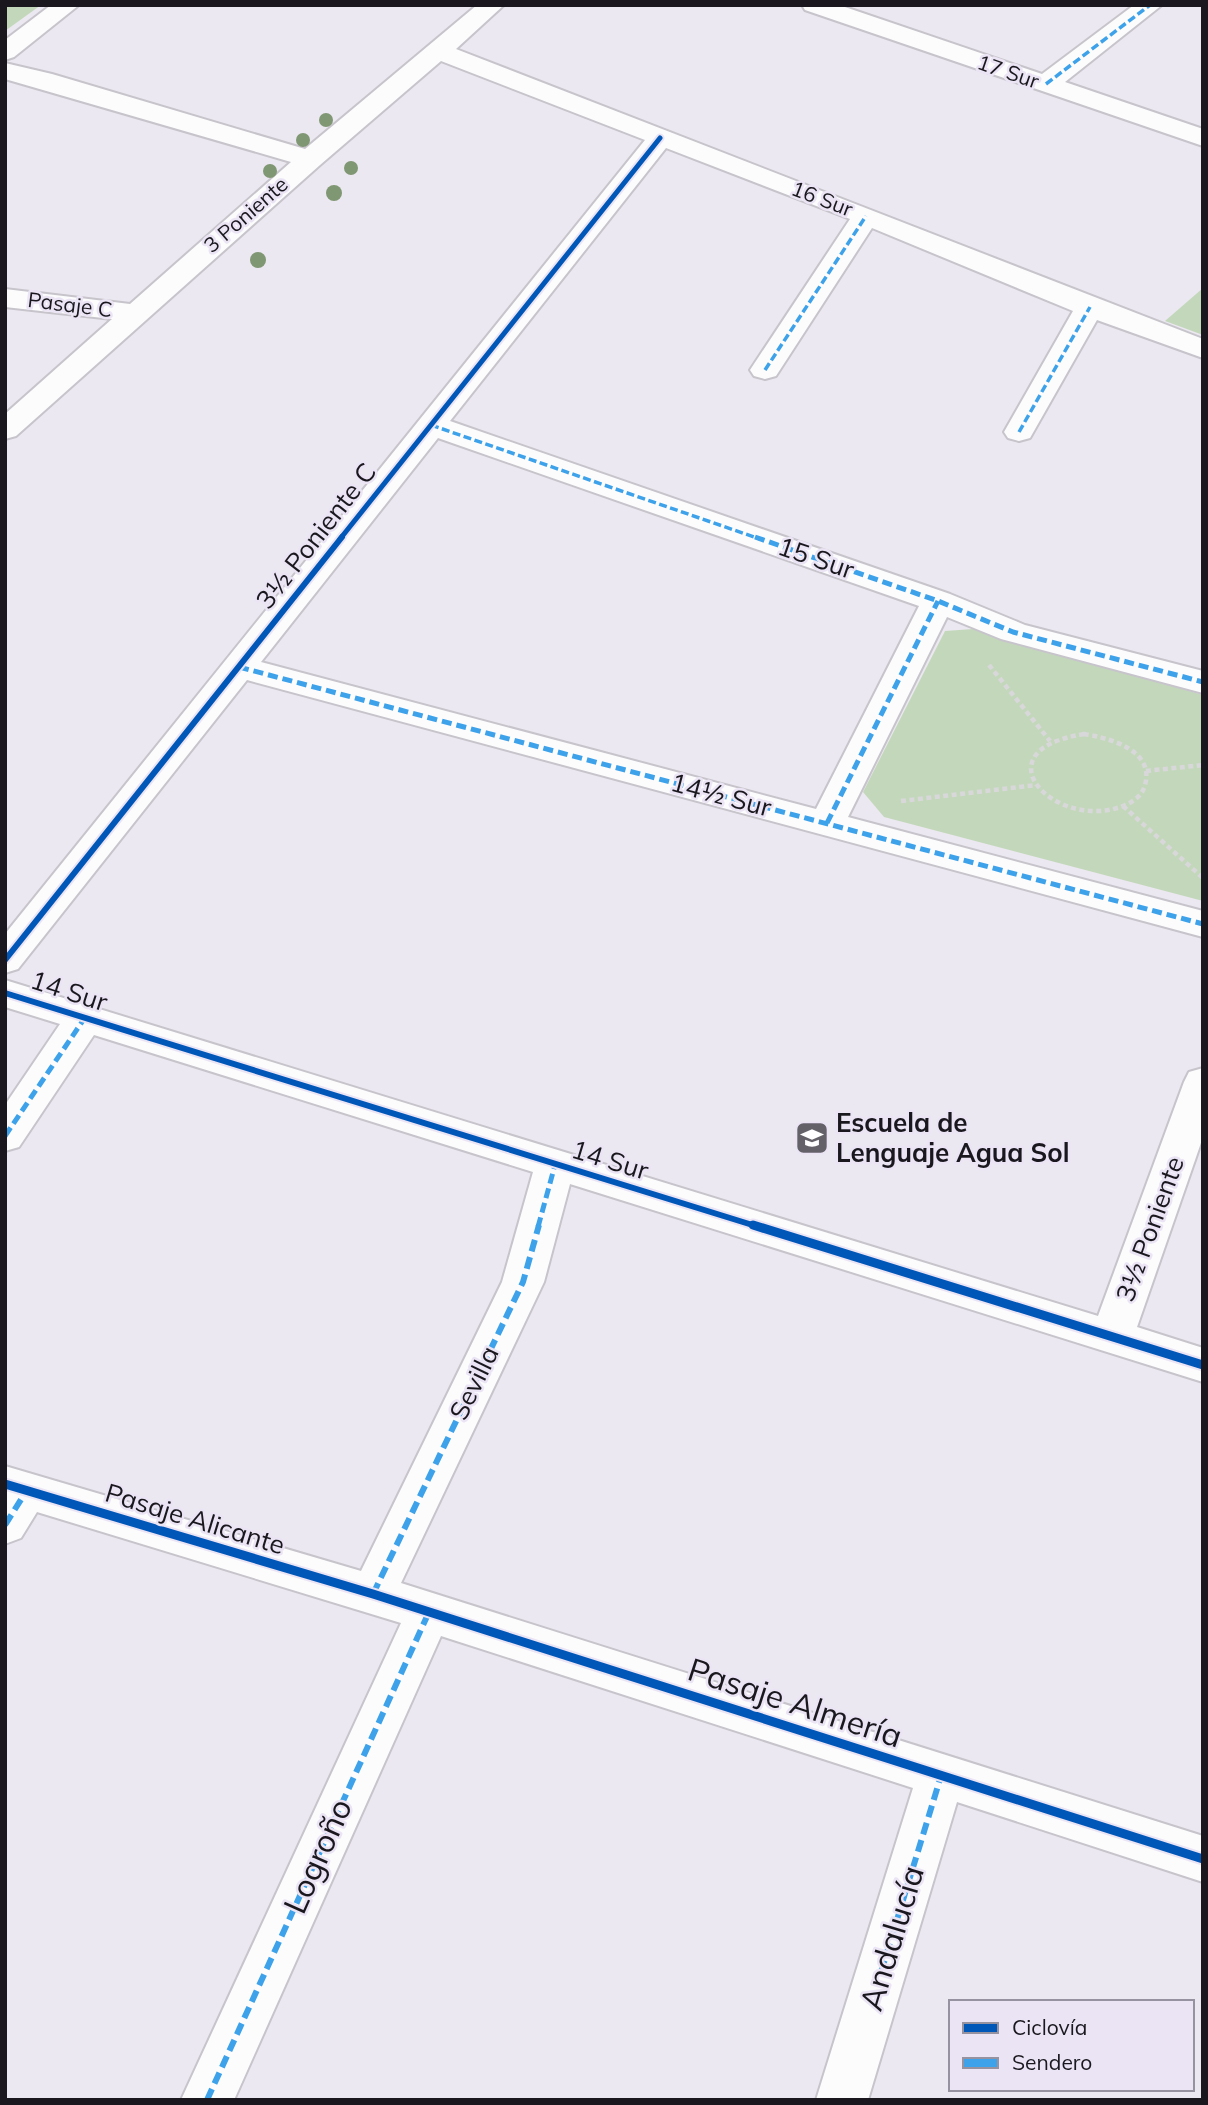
<svg xmlns="http://www.w3.org/2000/svg" width="1208" height="2105" viewBox="0 0 1208 2105" font-family="Mulish,sans-serif">
<style>
.green{fill:#c3d8bb}
.lines{fill:none;stroke-linecap:round;stroke-linejoin:round}
.minor-casing{stroke:#c7c4cb;stroke-width:4}
.path{stroke:#d8d7d9;stroke-width:4.5;stroke-dasharray:5 3.5;stroke-linecap:butt}
.minor{fill:#fcfcfd;fill-rule:evenodd}
.quiet-far2{stroke:#3da2ea;stroke-width:3.5;stroke-dasharray:8 3.5;stroke-linecap:butt}
.quiet-far1{stroke:#3da2ea;stroke-width:5;stroke-dasharray:10 5;stroke-linecap:butt}
.quiet{stroke:#3da2ea;stroke-width:6;stroke-dasharray:12 6;stroke-linecap:butt}
.cycleway-far2-casing{stroke:#ebe4f5;stroke-width:9}
.cycleway-far1-casing{stroke:#ebe4f5;stroke-width:10}
.cycleway-casing{stroke:#ebe4f5;stroke-width:13}
.cycleway-far2{stroke:#0057b8;stroke-width:5}
.cycleway-far1{stroke:#0057b8;stroke-width:6}
.cycleway{stroke:#0057b8;stroke-width:9}
.tree{fill:#809774}
.labels{text-anchor:middle;stroke-width:5;stroke-linejoin:round;paint-order:stroke}
.far-street-label{font-size:21px;fill:#1a181e;stroke:#ebe4f5}
.street-label{font-size:26px;fill:#1a181e;stroke:#ebe4f5}
.poi-label{font-size:26px;font-weight:bold;fill:#1a181e;stroke:#ebe4f5;text-anchor:start}
.near-street-label{font-size:32px;fill:#1a181e;stroke:#ebe4f5}
</style>
<rect width="100%" height="100%" fill="#ece8f1"/>
<g class="green">
<path d="M 5,5 L 41,5 L 5,31 Z"/>
<path d="M 1203,288 L 1203,335 L 1165,321 Z"/>
<path d="M 973,629 L 1203,695 L 1203,901 L 884,817 L 863,792 L 945,631 Z"/>
</g>
<g class="lines">
<defs>
<g id="minor">
<path d="M 51,5 L 79,5 L 14,57 L 5,60 L 5,40 Z"/>
<path d="M 477,5 L 504,5 L 456,49 L 1203,339 L 1203,358 L 1097,320 L 1030,438 L 1019,441 L 1008,438 L 1004,432 L 1073,311 L 872,228 L 776,376 L 765,379 L 754,376 L 750,370 L 850,219 L 666,148 L 450,421 L 950,594 L 1025,625 L 1203,671 L 1203,693 L 1001,639 L 947,617 L 848,817 L 1203,911 L 1203,937 L 247,680 L 18,969 L 5,973 L 5,934 L 645,140 L 441,61 L 320,165 L 16,436 L 5,439 L 5,414 L 112,319 L 5,307 L 5,289 L 130,304 L 291,162 L 5,79 L 5,63 L 52,74 L 305,149 ZM 438,438 L 919,606 L 816,809 L 261,662 Z"/>
<path d="M 802,5 L 839,5 L 1042,74 L 1134,5 L 1162,5 L 1065,82 L 1203,129 L 1203,146 L 805,10 Z"/>
<path d="M 5,980 L 1098,1316 L 1184,1082 L 1189,1072 L 1203,1068 L 1203,1137 L 1137,1327 L 1203,1348 L 1203,1382 L 570,1184 L 544,1282 L 401,1583 L 1203,1836 L 1203,1882 L 957,1802 L 868,2100 L 816,2100 L 913,1788 L 441,1636 L 234,2100 L 181,2100 L 401,1623 L 37,1512 L 21,1538 L 5,1544 L 5,1466 L 361,1571 L 502,1282 L 533,1172 L 94,1035 L 19,1147 L 5,1151 L 5,1105 L 60,1024 L 5,1007 Z"/>
</g>
</defs>
<use href="#minor" class="minor-casing"/>
<g class="path">
<path d="M 989,665 L 1050,741"/>
<path d="M 1084,734 C 1109,738 1155,750 1145,785 C 1142,796 1133,802 1123,806 C 1056,832 976,751 1084,734 Z"/>
<path d="M 1146,771 L 1203,765"/>
<path d="M 901,801 L 1036,785"/>
<path d="M 1123,806 L 1203,878"/>
</g>
<use href="#minor" class="minor"/>
<g class="quiet-far2">
<path d="M 1046,84 L 1150,5"/>
<path d="M 765,370 L 866,216"/>
<path d="M 431,425 L 760,539"/>
<path d="M 1019,432 L 1090,307"/>
</g>
<g class="quiet-far1">
<path d="M 755,537 L 938,601 L 1013,632 L 1203,682"/>
<path d="M 239,667 L 1203,924"/>
<path d="M 827,823 L 938,601"/>
<path d="M 5,1136 L 84,1019"/>
<path d="M 538,1227 L 555,1165"/>
</g>
<g class="quiet">
<path d="M 5,1525 L 27,1490"/>
<path d="M 373,1594 L 523,1282 L 539,1225"/>
<path d="M 881,1972 L 941,1776"/>
<path d="M 207,2100 L 429,1612"/>
</g>
<defs>
<path id="cycleway-far2" d="M 340,539 L 660,138"/>
<g id="cycleway-far1">
<path d="M 5,960 L 342,537"/>
<path d="M 5,993 L 759,1227"/>
</g>
<g id="cycleway">
<path d="M 753,1225 L 1203,1365"/>
<path d="M 5,1484 L 373,1594 L 1203,1859"/>
</g>
</defs>
<use href="#cycleway-far2" class="cycleway-far2-casing"/>
<use href="#cycleway-far1" class="cycleway-far1-casing"/>
<use href="#cycleway" class="cycleway-casing"/>
<use href="#cycleway-far2" class="cycleway-far2"/>
<use href="#cycleway-far1" class="cycleway-far1"/>
<use href="#cycleway" class="cycleway"/>
</g>
<g class="tree">
<circle cx="326" cy="120" r="7"/>
<circle cx="303" cy="140" r="7"/>
<circle cx="351" cy="168" r="7"/>
<circle cx="270" cy="171" r="7"/>
<circle cx="334" cy="193" r="8"/>
<circle cx="258" cy="260" r="8"/>
</g>
<defs>
<symbol id="school-square" viewBox="-11 -11 22 22"><rect x="-9" y="-9" width="18" height="18" rx="4" fill="#646168" stroke="#ebe4f5"/><path d="M0-5L7-2L0 1L-7-2ZM-4 1L0 2.5L4 1V4Q0 6-4 4Z" fill="#fff"/></symbol>
</defs>
<g fill-rule="evenodd">
<use href="#school-square" x="793" y="1119" width="38" height="38"/>
</g>
<g class="labels">
<g class="far-street-label">
<text transform="translate(1008 72) rotate(19)" y="7">17 Sur</text>
<text transform="translate(822 199) rotate(21)" y="7">16 Sur</text>
<text transform="translate(246 215) rotate(-41)" y="7">3 Poniente</text>
<text transform="translate(70 305) rotate(7)" y="7">Pasaje C</text>
</g>
<g class="street-label">
<text transform="translate(316 536) rotate(-52)" y="9">3½ Poniente C</text>
<text transform="translate(816 558) rotate(19)" y="9">15 Sur</text>
<text transform="translate(721 795) rotate(15)" y="9">14½ Sur</text>
<text transform="translate(69 991) rotate(18)" y="9">14 Sur</text>
<text transform="translate(610 1160) rotate(17)" y="9">14 Sur</text>
<text transform="translate(1150 1229) rotate(-70)" y="9">3½ Poniente</text>
<text transform="translate(474 1383) rotate(-64)" y="9">Sevilla</text>
<text transform="translate(195 1519) rotate(17)" y="9">Pasaje Alicante</text>
</g>
<g class="poi-label">
<text x="836" y="1132">Escuela de<tspan x="836" dy="30">Lenguaje Agua Sol</tspan></text>
</g>
<g class="near-street-label">
<text transform="translate(795 1703) rotate(18)" y="11">Pasaje Almería</text>
<text transform="translate(318 1856) rotate(-66)" y="11">Logroño</text>
<text transform="translate(892 1938) rotate(-73)" y="11">Andalucía</text>
</g>
</g>
<rect width="1208" height="2105" fill="none" stroke="#1a181e" stroke-width="14"/>
<rect x="949" y="2000" width="245" height="91" fill="#ebe4f5" stroke="#97929f" stroke-width="2"/>
<rect x="963" y="2023" width="35" height="10" fill="#0057b8" stroke="#97929f" stroke-width="2"/>
<text x="1012" y="2035" font-size="21" fill="#1a181e">Ciclovía</text>
<rect x="963" y="2058" width="35" height="10" fill="#3da2ea" stroke="#97929f" stroke-width="2"/>
<text x="1012" y="2070" font-size="21" fill="#1a181e">Sendero</text>
</svg>
